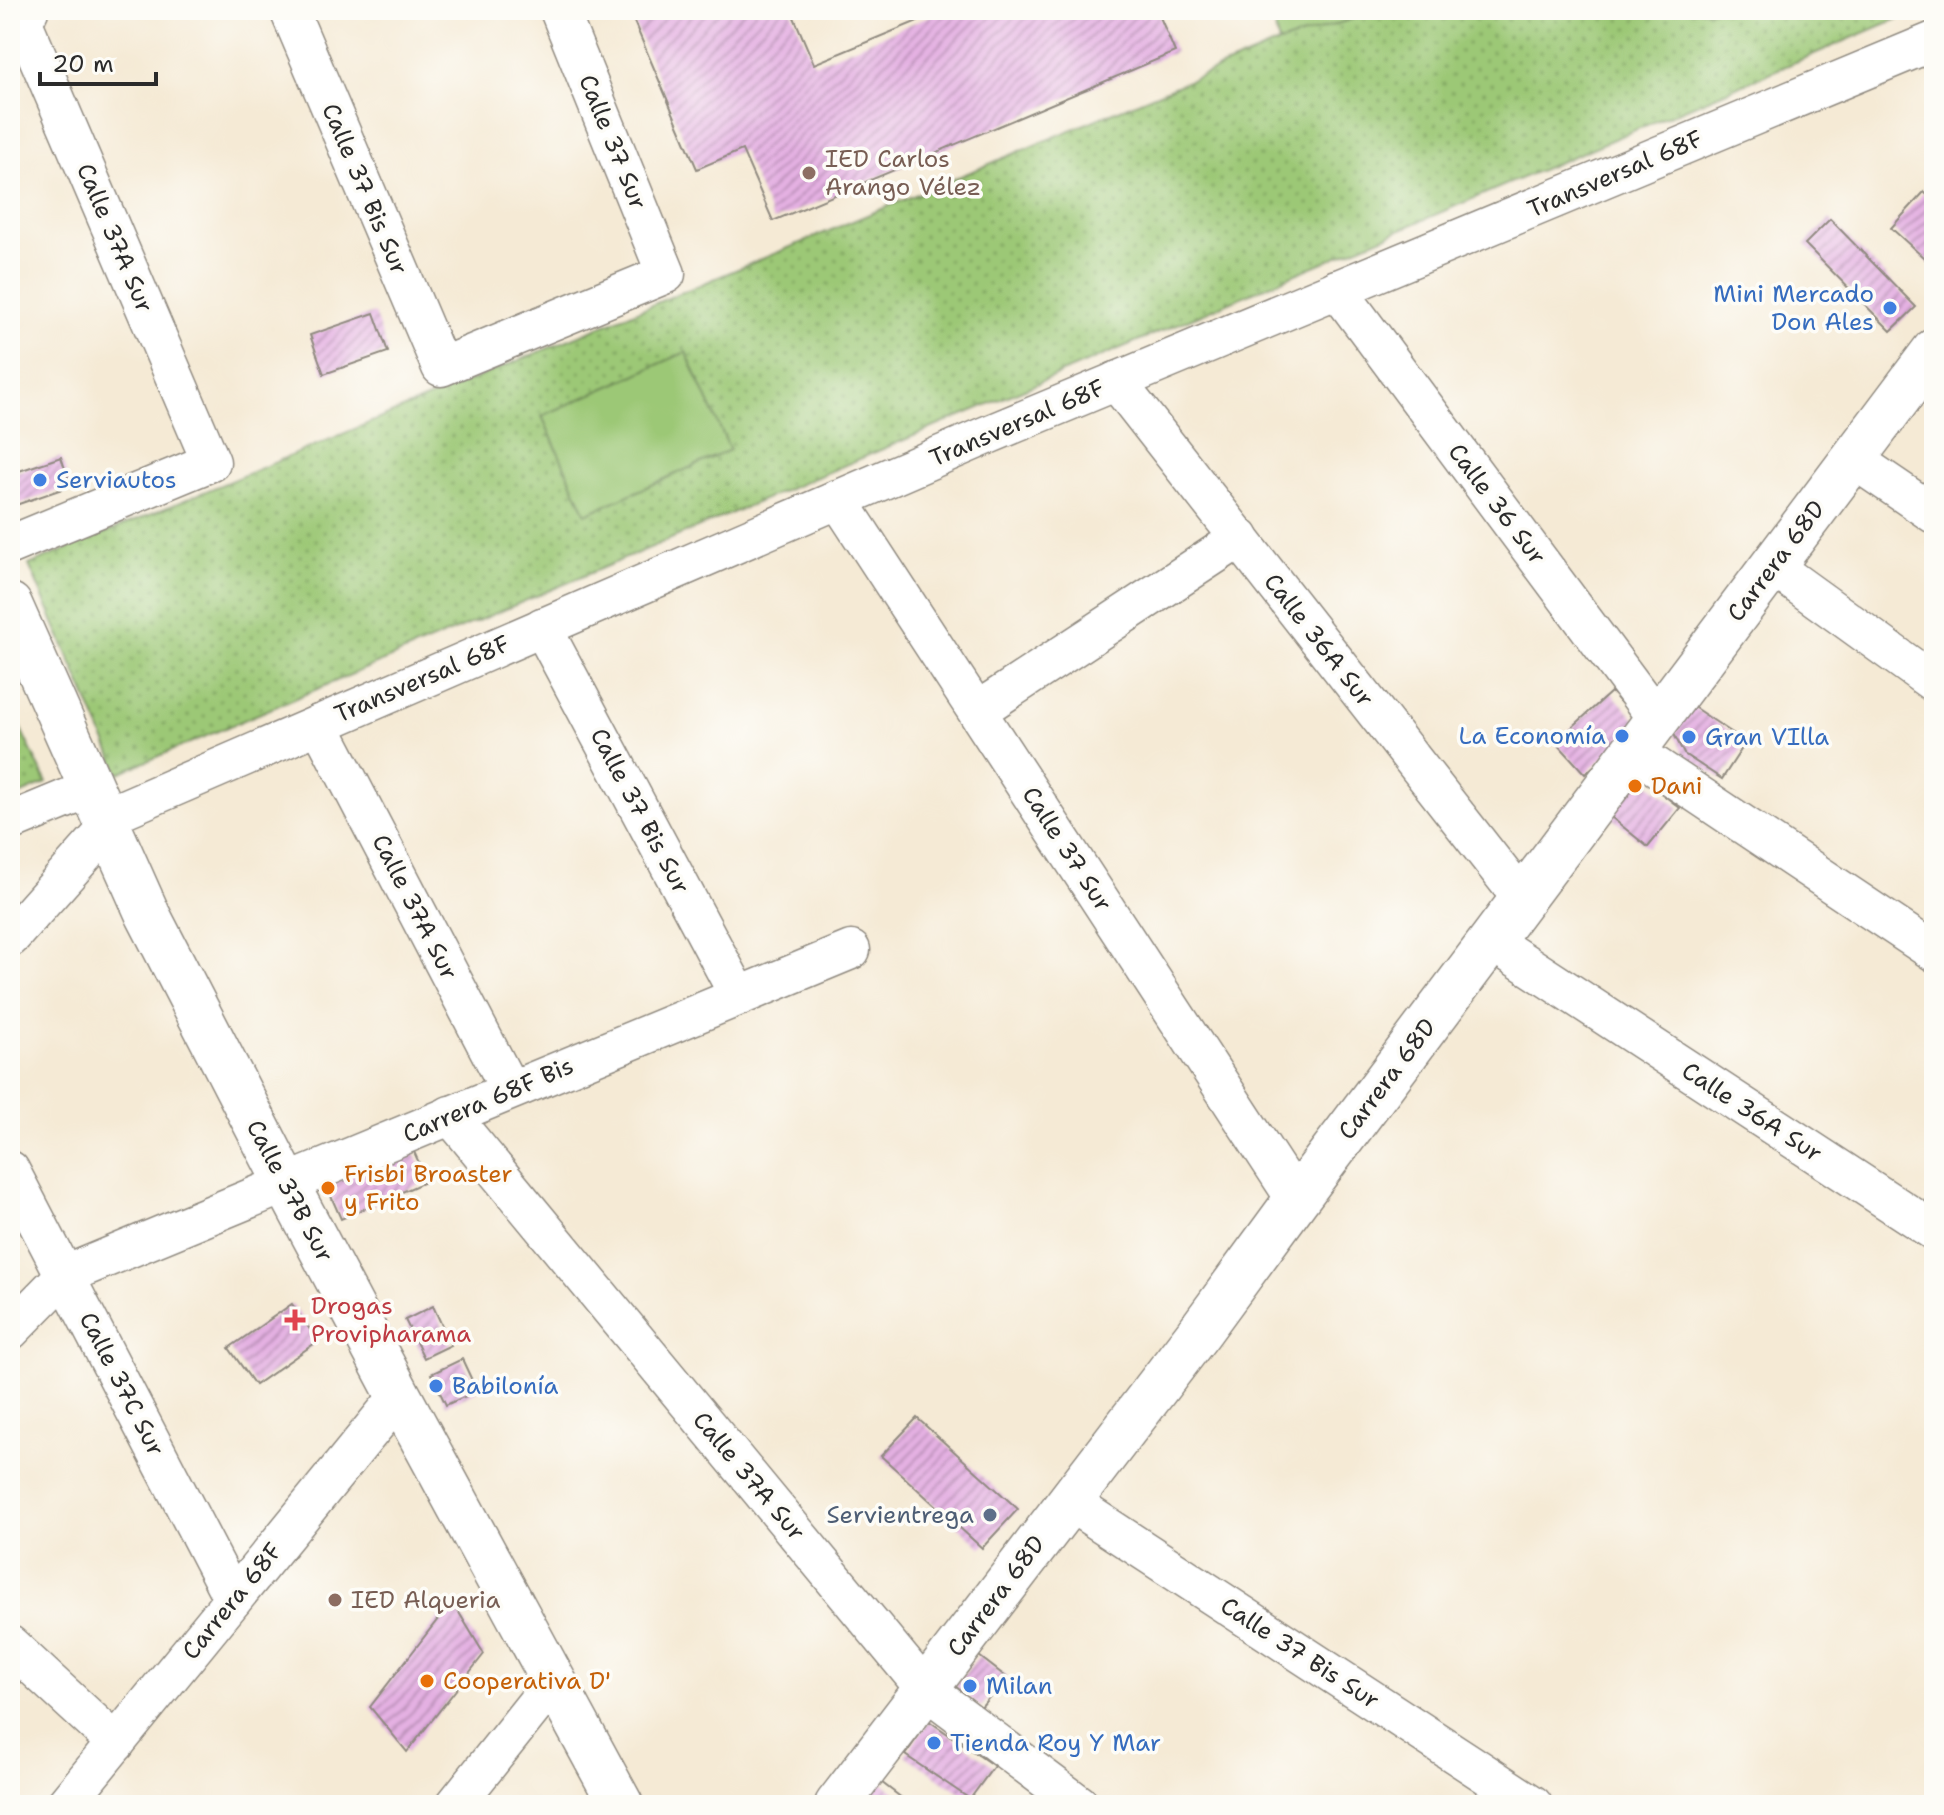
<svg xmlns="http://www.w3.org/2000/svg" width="1944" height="1815" viewBox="0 0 1944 1815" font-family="'Shantell Sans',sans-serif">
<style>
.grass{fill:url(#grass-dots);stroke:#647a50;stroke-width:2}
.park{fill:#9cc876;stroke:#647a50;stroke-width:2}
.building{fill:url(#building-hatch)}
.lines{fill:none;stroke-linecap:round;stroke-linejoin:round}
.street-casing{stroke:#908a80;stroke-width:41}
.secondary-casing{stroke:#908a80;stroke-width:47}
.street{stroke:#fff;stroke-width:38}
.secondary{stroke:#fff;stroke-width:44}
.education-dot{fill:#8d6e63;stroke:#fdfcf7;stroke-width:3}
.shop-dot{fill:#3f7fe0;stroke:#fdfcf7;stroke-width:3}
.food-dot{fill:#e8710a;stroke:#fdfcf7;stroke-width:3}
.health-dot{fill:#e0444e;stroke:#fdfcf7;stroke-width:3}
.service-dot{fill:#5c6f8a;stroke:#fdfcf7;stroke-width:3}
.labels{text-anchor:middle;stroke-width:7;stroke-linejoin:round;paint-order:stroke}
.street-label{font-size:24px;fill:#2b2b2b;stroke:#fdfcf7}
.education-label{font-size:24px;fill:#785e54;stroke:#fdfcf7;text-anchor:start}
.shop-label{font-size:24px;fill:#366cbe;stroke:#fdfcf7;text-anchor:start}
.food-label{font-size:24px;fill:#c56008;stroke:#fdfcf7;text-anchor:start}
.health-label{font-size:24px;fill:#be3a42;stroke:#fdfcf7;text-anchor:start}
.service-label{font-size:24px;fill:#4e5e75;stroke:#fdfcf7;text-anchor:end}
</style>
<defs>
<pattern id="grass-dots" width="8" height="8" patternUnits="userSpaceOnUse" patternTransform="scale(2)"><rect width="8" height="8" fill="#9cc876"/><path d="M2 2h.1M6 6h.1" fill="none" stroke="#7fa361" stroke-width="1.8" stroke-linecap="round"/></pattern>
<pattern id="building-hatch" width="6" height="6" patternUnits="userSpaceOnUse" patternTransform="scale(2)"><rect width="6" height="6" fill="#e4b0e2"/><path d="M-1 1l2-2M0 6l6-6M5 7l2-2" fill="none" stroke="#b98fb7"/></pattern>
</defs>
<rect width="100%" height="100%" fill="#fdfcf7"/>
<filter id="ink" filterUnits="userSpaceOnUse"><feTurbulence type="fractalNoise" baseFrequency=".0125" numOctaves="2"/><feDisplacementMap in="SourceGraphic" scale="16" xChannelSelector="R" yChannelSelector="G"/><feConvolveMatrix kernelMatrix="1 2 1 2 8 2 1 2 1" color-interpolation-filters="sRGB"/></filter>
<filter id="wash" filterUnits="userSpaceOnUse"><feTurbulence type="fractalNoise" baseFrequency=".006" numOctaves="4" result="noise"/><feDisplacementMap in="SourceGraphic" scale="32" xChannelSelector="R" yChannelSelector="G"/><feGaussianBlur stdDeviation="1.8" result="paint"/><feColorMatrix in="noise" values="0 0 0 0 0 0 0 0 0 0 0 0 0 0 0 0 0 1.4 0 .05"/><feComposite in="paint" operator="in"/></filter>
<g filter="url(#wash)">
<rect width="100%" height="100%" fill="#f5ead5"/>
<g class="grass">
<path d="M 1379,10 L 1918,10 L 119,773 L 29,565 L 1279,43 Z"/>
<path d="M 10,707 L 47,783 L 10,799 Z"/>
</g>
<g class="park">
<path d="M 1270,10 L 1379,10 L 1279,43 Z"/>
<path d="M 686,352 L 730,450 L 586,514 L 542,416 Z"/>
</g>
<g id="blocks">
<g class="building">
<path d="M 629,10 L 791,10 L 814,64 L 944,10 L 1157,10 L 1175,52 L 773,221 L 742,150 L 697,169 Z"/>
<path d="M 1924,192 L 1934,201 L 1934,267 L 1891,228 Z"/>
<path d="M 1830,219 L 1916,307 L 1891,331 L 1805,244 Z"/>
<path d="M 374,313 L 388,352 L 324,374 L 310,335 Z"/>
<path d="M 61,457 L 71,486 L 10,507 L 10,474 Z"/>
<path d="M 1611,692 L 1640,724 L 1585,774 L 1556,742 Z"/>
<path d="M 1692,706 L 1746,742 L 1722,779 L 1684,754 L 1674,734 Z"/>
<path d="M 1638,775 L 1680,808 L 1648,847 L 1601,809 Z"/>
<path d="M 407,1136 L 427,1181 L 341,1219 L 326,1185 Z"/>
<path d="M 292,1304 L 318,1341 L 255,1385 L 229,1348 Z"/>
<path d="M 433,1306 L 451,1345 L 424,1358 L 405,1320 Z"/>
<path d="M 462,1359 L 477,1391 L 446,1405 L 431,1374 Z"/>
<path d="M 917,1418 L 1018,1509 L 982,1548 L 881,1456 Z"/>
<path d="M 452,1601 L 484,1654 L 407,1752 L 370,1707 Z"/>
<path d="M 979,1656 L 1006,1677 L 981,1707 L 955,1686 Z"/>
<path d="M 929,1721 L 994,1766 L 970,1799 L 905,1755 Z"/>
<path d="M 877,1779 L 911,1805 L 856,1805 Z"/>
</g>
</g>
</g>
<g filter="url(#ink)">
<use href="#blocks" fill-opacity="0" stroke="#908a80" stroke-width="2"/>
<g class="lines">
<defs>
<g id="street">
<path d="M 289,10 L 441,367 L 666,274 L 559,10"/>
<path d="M 1337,289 L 1657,719"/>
<path d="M 1116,381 L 1522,899"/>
<path d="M 1853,459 L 1934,514"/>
<path d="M 838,499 L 1296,1200"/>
<path d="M 10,545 L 211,462 L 19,13"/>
<path d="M 1772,566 L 1934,683"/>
<path d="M 542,627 L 739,996"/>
<path d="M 977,711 L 1240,538"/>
<path d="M 319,724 L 510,1090"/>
<path d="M 1633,751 L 1934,952"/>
<path d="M 105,817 L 985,436 L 1934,41"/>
<path d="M 10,822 L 92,788"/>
<path d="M 10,938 L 109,827"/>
<path d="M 1491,941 L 1934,1231"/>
<path d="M 450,1115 L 925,1689 L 1080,1805"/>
<path d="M 10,1170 L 233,1599"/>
<path d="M 10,1331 L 65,1275 L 851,950"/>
<path d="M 1068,1501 L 1533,1805"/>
<path d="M 10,1645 L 116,1743"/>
<path d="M 65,1805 L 399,1396"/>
<path d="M 455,1805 L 554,1681"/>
</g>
<g id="secondary">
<path d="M 10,18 L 26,10"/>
<path d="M 10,605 L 148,915 L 286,1183 L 399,1396 L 621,1805"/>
<path d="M 837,1805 L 1200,1331 L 1296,1200 L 1934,351"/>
</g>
</defs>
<use href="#street" class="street-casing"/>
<use href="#secondary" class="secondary-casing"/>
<use href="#street" class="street"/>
<use href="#secondary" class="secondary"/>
</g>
</g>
<g class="education-dot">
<circle cx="809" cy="173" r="8"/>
<circle cx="335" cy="1600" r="8"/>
</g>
<g class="shop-dot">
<circle cx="1890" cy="308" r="8"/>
<circle cx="40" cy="480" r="8"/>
<circle cx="1622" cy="736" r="8"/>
<circle cx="1689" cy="737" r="8"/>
<circle cx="436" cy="1386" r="8"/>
<circle cx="970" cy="1686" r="8"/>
<circle cx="934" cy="1743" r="8"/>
</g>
<g class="food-dot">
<circle cx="1635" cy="786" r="8"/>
<circle cx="328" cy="1188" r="8"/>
<circle cx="427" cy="1681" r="8"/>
</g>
<path class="health-dot" d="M291 1308h8v8h8v8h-8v8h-8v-8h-8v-8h8z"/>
<circle class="service-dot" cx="990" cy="1515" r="8"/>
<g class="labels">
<g class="street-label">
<text transform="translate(613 142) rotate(68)" y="8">Calle 37 Sur</text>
<text transform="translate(1615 174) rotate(-23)" y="8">Transversal 68F</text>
<text transform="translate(365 189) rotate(67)" y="8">Calle 37 Bis Sur</text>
<text transform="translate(115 238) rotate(67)" y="8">Calle 37A Sur</text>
<text transform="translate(1017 423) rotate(-23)" y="8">Transversal 68F</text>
<text transform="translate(1497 504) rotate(53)" y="8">Calle 36 Sur</text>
<text transform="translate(1776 561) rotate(-53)" y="8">Carrera 68D</text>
<text transform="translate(1319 640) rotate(52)" y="8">Calle 36A Sur</text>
<text transform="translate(422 679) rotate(-23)" y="8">Transversal 68F</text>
<text transform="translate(640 811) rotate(62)" y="8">Calle 37 Bis Sur</text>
<text transform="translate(1067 849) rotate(57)" y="8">Calle 37 Sur</text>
<text transform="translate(415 907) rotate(63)" y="8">Calle 37A Sur</text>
<text transform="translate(1387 1079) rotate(-53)" y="8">Carrera 68D</text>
<text transform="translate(488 1100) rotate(-23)" y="8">Carrera 68F Bis</text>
<text transform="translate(1752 1112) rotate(33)" y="8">Calle 36A Sur</text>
<text transform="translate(290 1191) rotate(62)" y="8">Calle 37B Sur</text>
<text transform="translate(122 1384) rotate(63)" y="8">Calle 37C Sur</text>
<text transform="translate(749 1476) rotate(50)" y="8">Calle 37A Sur</text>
<text transform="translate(996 1596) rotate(-53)" y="8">Carrera 68D</text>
<text transform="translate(232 1601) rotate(-51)" y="8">Carrera 68F</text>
<text transform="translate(1300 1653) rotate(33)" y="8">Calle 37 Bis Sur</text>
</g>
<g class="education-label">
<text x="825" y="167">IED Carlos<tspan x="825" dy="28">Arango Vélez</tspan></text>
<text x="351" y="1608">IED Alqueria</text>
</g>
<g class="shop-label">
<text x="1874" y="302" text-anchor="end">Mini Mercado<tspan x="1874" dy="28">Don Ales</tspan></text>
<text x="56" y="488">Serviautos</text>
<text x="1606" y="744" text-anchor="end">La Economía</text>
<text x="1705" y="745">Gran VIlla</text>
<text x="452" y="1394">Babilonía</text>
<text x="986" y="1694">Milan</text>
<text x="950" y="1751">Tienda Roy Y Mar</text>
</g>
<g class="food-label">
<text x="1651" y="794">Dani</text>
<text x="344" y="1182">Frisbi Broaster<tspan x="344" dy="28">y Frito</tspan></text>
<text x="443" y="1689">Cooperativa D'</text>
</g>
<g class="health-label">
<text x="311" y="1314">Drogas<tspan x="311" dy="28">Provipharama</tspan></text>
</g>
<g class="service-label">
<text x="974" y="1523">Servientrega</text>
</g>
</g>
<rect width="1944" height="1815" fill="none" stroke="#fdfcf7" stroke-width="40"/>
<path d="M40 72v12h116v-12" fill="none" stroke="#2b2b2b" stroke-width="4"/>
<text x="52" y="72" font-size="24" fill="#2b2b2b" stroke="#fdfcf7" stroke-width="6" paint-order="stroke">20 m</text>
</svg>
